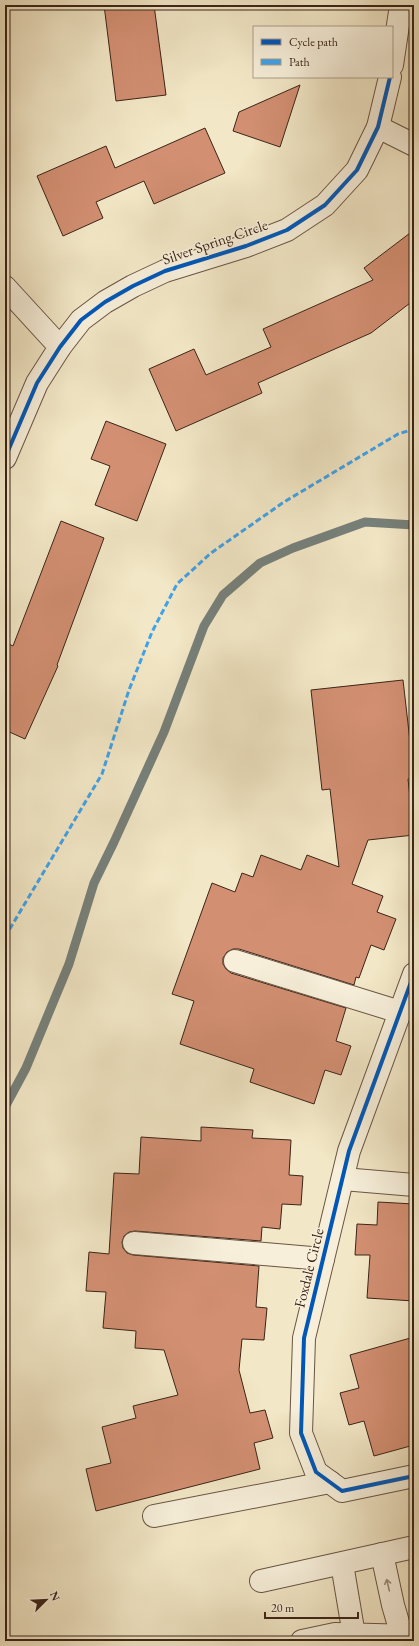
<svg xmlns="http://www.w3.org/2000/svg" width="419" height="1646" viewBox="0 0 419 1646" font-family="'EB Garamond',serif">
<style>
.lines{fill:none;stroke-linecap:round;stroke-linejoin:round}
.stream{stroke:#76807a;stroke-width:9}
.building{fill:#d28f72;stroke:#3b2418}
.minor-casing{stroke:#695544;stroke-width:24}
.minor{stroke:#f7efda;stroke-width:22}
.quiet{stroke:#3fa2ea;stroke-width:3;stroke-dasharray:6 3;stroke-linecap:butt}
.cycleway-casing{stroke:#f7efda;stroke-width:6}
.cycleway{stroke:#0057b8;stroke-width:4}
.oneway{stroke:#998a79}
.labels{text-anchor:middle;stroke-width:3;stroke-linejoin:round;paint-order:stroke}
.street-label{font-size:15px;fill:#3b2418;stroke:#f7efda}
</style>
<rect width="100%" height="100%" fill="#f2e7c6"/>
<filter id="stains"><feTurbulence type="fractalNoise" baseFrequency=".005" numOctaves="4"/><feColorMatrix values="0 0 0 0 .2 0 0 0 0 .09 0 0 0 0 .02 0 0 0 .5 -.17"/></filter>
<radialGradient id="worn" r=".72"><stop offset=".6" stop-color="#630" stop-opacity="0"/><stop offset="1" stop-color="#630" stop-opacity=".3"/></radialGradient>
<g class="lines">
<path class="stream" d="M 5,1107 L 26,1068 L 69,964 L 94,883 L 114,842 L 164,732 L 204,626 L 223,595 L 260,563 L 293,548 L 365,522 L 414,525"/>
</g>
<g class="building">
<path d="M 104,5 L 154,5 L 166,95 L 116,101 Z"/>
<path d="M 300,85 L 280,147 L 233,131 L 239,112 Z"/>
<path d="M 205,128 L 225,173 L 154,204 L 144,181 L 96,202 L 103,218 L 63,236 L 37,176 L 106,146 L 115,168 Z"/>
<path d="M 414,230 L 414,300 L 371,333 L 258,383 L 262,393 L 176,431 L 149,369 L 194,349 L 206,375 L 271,347 L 263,329 L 373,280 L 364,268 Z"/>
<path d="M 106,421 L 166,444 L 137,521 L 95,505 L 110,466 L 91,459 Z"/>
<path d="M 61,521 L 104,538 L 57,665 L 58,666 L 25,739 L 5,730 L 5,642 L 13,646 Z"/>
<path d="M 403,680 L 414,776 L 414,778 L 408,779 L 414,835 L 368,840 L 352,884 L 383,896 L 377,912 L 396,919 L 384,950 L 371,945 L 359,978 L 356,977 L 354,985 L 239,949 L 233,949 L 227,952 L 223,958 L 223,964 L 226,969 L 231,973 L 346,1008 L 336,1041 L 351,1046 L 341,1075 L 325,1070 L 314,1104 L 250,1082 L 254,1069 L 180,1044 L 194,1001 L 172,994 L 212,883 L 235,892 L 242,873 L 253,877 L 261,855 L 301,870 L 307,855 L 339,867 L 330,789 L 322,790 L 311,690 Z"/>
<path d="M 201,1127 L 253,1130 L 252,1138 L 291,1140 L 289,1175 L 303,1176 L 301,1205 L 282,1204 L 280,1229 L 262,1227 L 261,1241 L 135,1231 L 129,1232 L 124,1236 L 122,1242 L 123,1248 L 127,1253 L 133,1255 L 259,1266 L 256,1307 L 267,1308 L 264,1340 L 242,1339 L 239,1370 L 250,1413 L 265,1410 L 273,1438 L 254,1443 L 260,1469 L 96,1511 L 86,1469 L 111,1463 L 102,1427 L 136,1418 L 133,1406 L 178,1395 L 164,1350 L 135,1348 L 136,1331 L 103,1328 L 106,1292 L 86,1291 L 89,1252 L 109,1254 L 114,1173 L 139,1174 L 141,1137 L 201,1141 Z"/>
<path d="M 378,1202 L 414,1204 L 414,1301 L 367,1298 L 370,1255 L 355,1255 L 357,1224 L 377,1225 Z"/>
<path d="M 414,1337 L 414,1445 L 374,1456 L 364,1421 L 349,1425 L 340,1393 L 359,1388 L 350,1355 Z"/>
</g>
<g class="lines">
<defs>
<g id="minor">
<path d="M 392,65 L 401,5"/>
<path d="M 378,127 L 414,145"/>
<path d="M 5,287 L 60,347"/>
<path d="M 5,458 L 37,383 L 60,347 L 81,320 L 105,302 L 133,286 L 165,271 L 246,246 L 287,230 L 325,205 L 357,170 L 378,127 L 390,77"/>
<path d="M 235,961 L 400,1012"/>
<path d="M 414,974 L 349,1151 L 304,1338 L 301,1433 L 316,1472 L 342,1491 L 414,1476"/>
<path d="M 343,1179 L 414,1185"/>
<path d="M 134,1243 L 323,1259"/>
<path d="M 154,1516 L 330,1482"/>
<path d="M 382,1554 L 393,1605 L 402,1636"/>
<path d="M 342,1564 L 354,1635"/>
<path d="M 261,1581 L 414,1547"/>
<path d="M 302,1641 L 335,1634 L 414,1636"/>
</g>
</defs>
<use href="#minor" class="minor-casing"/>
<use href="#minor" class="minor"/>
<path class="quiet" d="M 5,937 L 102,774 L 129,690 L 152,632 L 177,584 L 211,553 L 284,502 L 398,434 L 414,429"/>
<defs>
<g id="cycleway">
<path d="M 5,458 L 37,383 L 60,347 L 81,320 L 105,302 L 133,286 L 165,271 L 246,246 L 287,230 L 325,205 L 357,170 L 378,127 L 390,77"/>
<path d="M 414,974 L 349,1151 L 304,1338 L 301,1433 L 316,1472 L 342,1491 L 414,1476"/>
</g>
</defs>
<use href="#cycleway" class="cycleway-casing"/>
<use href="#cycleway" class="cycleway"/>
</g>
<defs><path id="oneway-shaft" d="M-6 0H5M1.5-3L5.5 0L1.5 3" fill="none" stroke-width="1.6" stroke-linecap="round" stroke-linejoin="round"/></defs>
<use class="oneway" href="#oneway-shaft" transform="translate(388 1585) rotate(-103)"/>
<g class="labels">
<g class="street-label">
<text transform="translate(215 242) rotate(-19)" y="5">Silver Spring Circle</text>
<text transform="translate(309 1268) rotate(-76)" y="5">Foxdale Circle</text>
</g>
</g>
<rect width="419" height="1646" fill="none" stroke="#f2e7c6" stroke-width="20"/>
<rect x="6" y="6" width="407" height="1634" fill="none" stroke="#3b2418" stroke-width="2"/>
<rect x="10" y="10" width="399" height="1626" fill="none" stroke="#3b2418"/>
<rect x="253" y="26" width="140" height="52" fill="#f7efda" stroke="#ac9e8c"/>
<rect x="261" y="39" width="20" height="6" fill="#0057b8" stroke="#ac9e8c"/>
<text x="289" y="46" font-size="12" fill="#3b2418">Cycle path</text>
<rect x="261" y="59" width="20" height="6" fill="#3fa2ea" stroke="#ac9e8c"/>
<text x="289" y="66" font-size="12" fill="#3b2418">Path</text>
<g transform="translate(46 1600) rotate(66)" stroke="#f7efda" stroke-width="3" paint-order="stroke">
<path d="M0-3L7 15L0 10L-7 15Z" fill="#3b2418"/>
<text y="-6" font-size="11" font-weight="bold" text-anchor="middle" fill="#3b2418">N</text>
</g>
<path d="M265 1612v6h93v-6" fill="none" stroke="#3b2418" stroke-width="2"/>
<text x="271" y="1612" font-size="12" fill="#3b2418" stroke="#f7efda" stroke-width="3" paint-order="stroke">20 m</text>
<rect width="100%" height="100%" filter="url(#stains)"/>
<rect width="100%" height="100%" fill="url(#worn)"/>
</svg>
